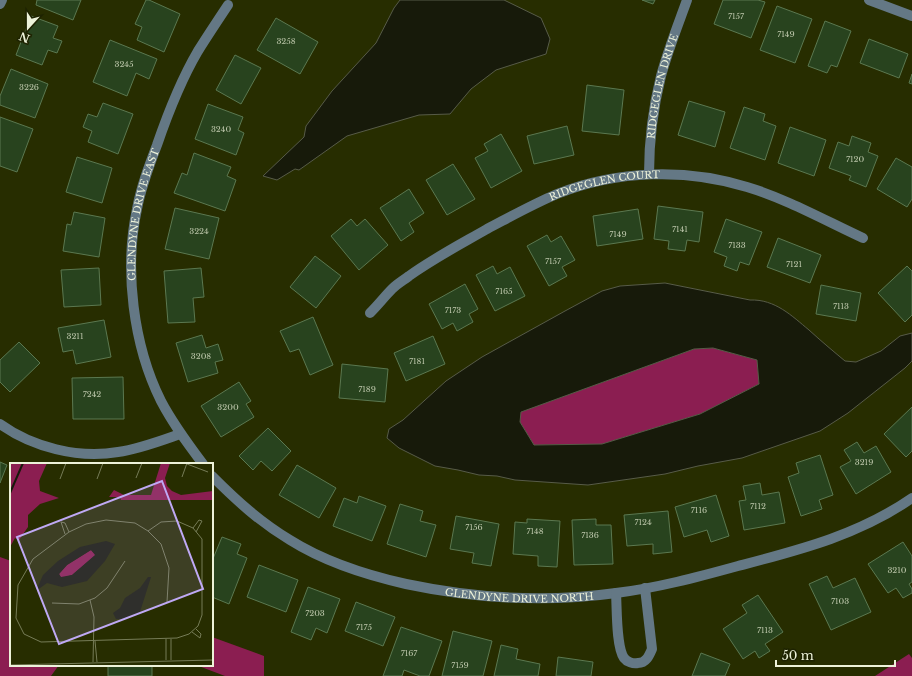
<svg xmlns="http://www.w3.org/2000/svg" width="912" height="676" viewBox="0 0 912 676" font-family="'Libre Baskerville',serif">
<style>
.forest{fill:#8b1e51}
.water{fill:#171a0a;stroke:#575b48;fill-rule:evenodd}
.building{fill:#28431e;stroke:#5b7850}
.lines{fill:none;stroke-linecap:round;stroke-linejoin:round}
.minor{stroke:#647885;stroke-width:10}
.labels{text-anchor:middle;stroke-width:3;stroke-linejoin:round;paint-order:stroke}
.number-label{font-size:8px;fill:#bcc6aa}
.street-label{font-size:10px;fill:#edf2d9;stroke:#1e2301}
.inset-river{fill:none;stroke:#171a0a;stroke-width:2}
.inset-road{fill:none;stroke:#767c57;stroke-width:1}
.view{fill:#bfa9f4;fill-opacity:0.15;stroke:#bfa9f4;stroke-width:2}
.inset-edge{fill:none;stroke:#edf2d9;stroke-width:2}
</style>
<rect width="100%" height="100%" fill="#272d00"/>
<g class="forest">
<path d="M 713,348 L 757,360 L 759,384 L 700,414 L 602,444 L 534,445 L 520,422 L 520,412 L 694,349 Z"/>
<path d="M 0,557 L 11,561 L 11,665 L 59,665 L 51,676 L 0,676 Z"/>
<path d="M 212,637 L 264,656 L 264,676 L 225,676 L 196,665 L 212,665 Z"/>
<path d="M 909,654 L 912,658 L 912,676 L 875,676 Z"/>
</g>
<g class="water">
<path d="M 400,0 L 504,0 L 541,18 L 550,39 L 546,54 L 496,70 L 471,89 L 450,114 L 419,115 L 347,136 L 299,170 L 295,169 L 277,180 L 263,176 L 304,137 L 306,126 L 332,91 L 376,43 L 394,8 Z"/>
<path d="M 665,283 L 750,300 C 775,299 792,316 809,330 C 821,341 833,351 845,361 L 856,362 L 881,351 L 900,336 L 912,333 L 912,361 L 905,368 L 848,413 L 820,431 L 742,458 L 698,466 L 665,474 L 588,485 L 515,480 L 497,476 L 479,475 L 458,470 L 435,466 L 399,448 L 387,438 L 389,429 L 403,420 L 446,381 L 482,357 L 565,311 L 602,291 L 620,286 ZM 713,348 L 757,360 L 759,384 L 700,414 L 602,444 L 534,445 L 520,422 L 521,412 L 694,349 Z"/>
</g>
<g class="building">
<path d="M 37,0 L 81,0 L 73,20 L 36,5 Z"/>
<path d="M 146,0 L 149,0 L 180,14 L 164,52 L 137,40 L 142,27 L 135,24 Z"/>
<path d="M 642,0 L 655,0 L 653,4 Z"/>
<path d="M 723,0 L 758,0 L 765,2 L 751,38 L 714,24 Z"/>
<path d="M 777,6 L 812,19 L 795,63 L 760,50 Z"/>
<path d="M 31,16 L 58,26 L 53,38 L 62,41 L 57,53 L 48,50 L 42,65 L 16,55 Z"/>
<path d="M 276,18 L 318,42 L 300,74 L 257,50 Z"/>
<path d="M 825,21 L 851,31 L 837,67 L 831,65 L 827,73 L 808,66 Z"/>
<path d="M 869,39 L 908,54 L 899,78 L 860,63 Z"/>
<path d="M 110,40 L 157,59 L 149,79 L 136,73 L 127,96 L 93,82 Z"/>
<path d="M 235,55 L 261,68 L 241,104 L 216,90 Z"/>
<path d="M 11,69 L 48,84 L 35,118 L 0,105 L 0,96 Z"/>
<path d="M 912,74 L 912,84 L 909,83 Z"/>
<path d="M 587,85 L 624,90 L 619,135 L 582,131 Z"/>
<path d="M 689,101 L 725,112 L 715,147 L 678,135 Z"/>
<path d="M 103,103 L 133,114 L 118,154 L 88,142 L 92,131 L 83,127 L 88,114 L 97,117 Z"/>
<path d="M 208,104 L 243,117 L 238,130 L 244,133 L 236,155 L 195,139 Z"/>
<path d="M 744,107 L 765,114 L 763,121 L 776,126 L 765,160 L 730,148 Z"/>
<path d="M 0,117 L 33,129 L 17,172 L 0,166 Z"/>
<path d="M 567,126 L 574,155 L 534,164 L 527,136 Z"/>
<path d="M 790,127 L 826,140 L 814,176 L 778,163 Z"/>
<path d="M 501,134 L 522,171 L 491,188 L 475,158 L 488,151 L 484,144 Z"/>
<path d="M 852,136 L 871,143 L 868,152 L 878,156 L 866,187 L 849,180 L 851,176 L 829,168 L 838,142 L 849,146 Z"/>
<path d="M 194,153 L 231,167 L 227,176 L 236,180 L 225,211 L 174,193 L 182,173 L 187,175 Z"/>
<path d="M 77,157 L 112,168 L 102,203 L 66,192 Z"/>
<path d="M 896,158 L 912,167 L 912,199 L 907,207 L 877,189 Z"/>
<path d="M 453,164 L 475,199 L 447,215 L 426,180 Z"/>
<path d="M 409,189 L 424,213 L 409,223 L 414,232 L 401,241 L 380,208 Z"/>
<path d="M 658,206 L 703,212 L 699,242 L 687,240 L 685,251 L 668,249 L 669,241 L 654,239 Z"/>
<path d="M 175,208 L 219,218 L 209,259 L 165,249 Z"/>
<path d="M 638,209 L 643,239 L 597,246 L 593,216 Z"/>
<path d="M 74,212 L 105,218 L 99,257 L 63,251 L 67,224 L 71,225 Z"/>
<path d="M 351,219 L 357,226 L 365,219 L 388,245 L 359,270 L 331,236 Z"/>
<path d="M 726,219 L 762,232 L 749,265 L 740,262 L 737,271 L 724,266 L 727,257 L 714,252 Z"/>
<path d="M 547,235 L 551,242 L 561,236 L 575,260 L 562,267 L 567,276 L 549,286 L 527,246 Z"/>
<path d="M 778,238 L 821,255 L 810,283 L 767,267 Z"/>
<path d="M 315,256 L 341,276 L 316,308 L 290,287 Z"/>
<path d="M 493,266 L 497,274 L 510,267 L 525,296 L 495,311 L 476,275 Z"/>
<path d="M 907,266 L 912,271 L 912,315 L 905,322 L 878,293 Z"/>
<path d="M 99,268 L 101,305 L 64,307 L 61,270 Z"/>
<path d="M 201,268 L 204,297 L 193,298 L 195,322 L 168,323 L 164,271 Z"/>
<path d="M 465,284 L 478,309 L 469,314 L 473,322 L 457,331 L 453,323 L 442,329 L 429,304 Z"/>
<path d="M 821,285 L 861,293 L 856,321 L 816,314 Z"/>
<path d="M 313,317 L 333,365 L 310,375 L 299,349 L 290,352 L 280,331 Z"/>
<path d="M 104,320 L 111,357 L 76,364 L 73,350 L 63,352 L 58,328 Z"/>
<path d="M 202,335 L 206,348 L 218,344 L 223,360 L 215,362 L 218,373 L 188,382 L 176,343 Z"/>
<path d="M 433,336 L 445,364 L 406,381 L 394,353 Z"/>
<path d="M 19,342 L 40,363 L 10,392 L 0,382 L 0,360 Z"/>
<path d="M 342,364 L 388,369 L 385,402 L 339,398 Z"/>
<path d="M 123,377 L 124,419 L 73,419 L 72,378 Z"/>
<path d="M 239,382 L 251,401 L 246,404 L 254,417 L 221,437 L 201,406 Z"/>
<path d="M 912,407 L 912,451 L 906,457 L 884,434 Z"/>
<path d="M 268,428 L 291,451 L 272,471 L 261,461 L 253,470 L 239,456 Z"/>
<path d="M 857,442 L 864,453 L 876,446 L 891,472 L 856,494 L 840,467 L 851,461 L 844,450 Z"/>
<path d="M 820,455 L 833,495 L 819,500 L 822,509 L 801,516 L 788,477 L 799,473 L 796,463 Z"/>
<path d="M 0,462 L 7,465 L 0,483 Z"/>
<path d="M 297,465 L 336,488 L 319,518 L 279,495 Z"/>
<path d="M 760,483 L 762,495 L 779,492 L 785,523 L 744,530 L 739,501 L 746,500 L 743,486 Z"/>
<path d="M 716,495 L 729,536 L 711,542 L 707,530 L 684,537 L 675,507 Z"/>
<path d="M 359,496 L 386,506 L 372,541 L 333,526 L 344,498 L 357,503 Z"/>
<path d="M 400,504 L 423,511 L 420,521 L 436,525 L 426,557 L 387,544 Z"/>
<path d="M 668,511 L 672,552 L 653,554 L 653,544 L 627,546 L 624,515 Z"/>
<path d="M 456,516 L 499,524 L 491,566 L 472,563 L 474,553 L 450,549 Z"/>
<path d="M 527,519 L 560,521 L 557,567 L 538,566 L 538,556 L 513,554 L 515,522 L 527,523 Z"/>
<path d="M 596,519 L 596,525 L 611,525 L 613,564 L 574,565 L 572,520 Z"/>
<path d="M 222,537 L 241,544 L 237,554 L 247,558 L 229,604 L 212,597 L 212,561 Z"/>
<path d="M 903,542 L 912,556 L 912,582 L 909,584 L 912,589 L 912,593 L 903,598 L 896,588 L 888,593 L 868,564 Z"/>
<path d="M 259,565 L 298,580 L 286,612 L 247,597 Z"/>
<path d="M 827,576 L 833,588 L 855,578 L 871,612 L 831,630 L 809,584 Z"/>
<path d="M 308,587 L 340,599 L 327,633 L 316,628 L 311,640 L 291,632 Z"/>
<path d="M 758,595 L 783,632 L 765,644 L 770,651 L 759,658 L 755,651 L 743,659 L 723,629 L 747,613 L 742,605 Z"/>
<path d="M 356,602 L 395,617 L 383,646 L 345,631 Z"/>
<path d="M 401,627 L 442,641 L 429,676 L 420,676 L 404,670 L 402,676 L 383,676 Z"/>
<path d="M 453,631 L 492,641 L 483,676 L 442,676 Z"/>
<path d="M 501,645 L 518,649 L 516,659 L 540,664 L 538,676 L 494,676 Z"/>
<path d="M 701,653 L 730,664 L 725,676 L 692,676 Z"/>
<path d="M 558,657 L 593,662 L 591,676 L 556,676 Z"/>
<rect x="108" y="665" width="44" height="11"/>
</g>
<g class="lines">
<g class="minor">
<path d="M 869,0 L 912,16"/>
<path d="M 0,4 L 2,0"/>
<path id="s1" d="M 649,174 C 649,141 653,108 661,76 C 668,50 678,25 687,0"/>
<path id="s2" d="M 370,313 C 378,305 385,296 392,289 C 397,284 404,280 409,276 C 434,258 461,244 487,229 C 510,217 533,204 557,194 C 617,170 686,168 747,187 C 787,199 826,221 863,238"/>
<path d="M 0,424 C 32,447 78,459 118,452 C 139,449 160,441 180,434"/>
<path id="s3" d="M 203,464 C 188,444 173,424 161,401 C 133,345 124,269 137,209 C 141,187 149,166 157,145 C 168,113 181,80 198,51 C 208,35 218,20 228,5"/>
<path id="s4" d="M 212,476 C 237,501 260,522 290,540 C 325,562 366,575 406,584 C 477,599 544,603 616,593 C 657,588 698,577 738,566 C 799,550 859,535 912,498"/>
<path d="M 616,593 C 617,608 616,647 624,658 C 627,662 633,664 638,663 C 646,663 649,656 652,649 L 645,588"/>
</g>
</g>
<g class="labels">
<g class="number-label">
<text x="736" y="19">7157</text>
<text x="786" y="37">7149</text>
<text x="286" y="44">3258</text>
<text x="124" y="67">3245</text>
<text x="29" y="90">3226</text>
<text x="221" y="132">3240</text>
<text x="855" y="162">7120</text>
<text x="680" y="232">7141</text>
<text x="199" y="234">3224</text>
<text x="618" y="237">7149</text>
<text x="737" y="248">7133</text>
<text x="553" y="264">7157</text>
<text x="794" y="267">7121</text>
<text x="504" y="294">7165</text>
<text x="841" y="309">7113</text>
<text x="453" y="313">7173</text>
<text x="75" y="339">3211</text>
<text x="201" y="359">3208</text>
<text x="417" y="364">7181</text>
<text x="367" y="392">7189</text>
<text x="92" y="397">7242</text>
<text x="228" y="410">3200</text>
<text x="864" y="465">3219</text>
<text x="758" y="509">7112</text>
<text x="699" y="513">7116</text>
<text x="643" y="525">7124</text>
<text x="474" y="530">7156</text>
<text x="535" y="534">7148</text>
<text x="590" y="538">7136</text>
<text x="897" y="573">3210</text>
<text x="840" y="604">7103</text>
<text x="315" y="616">7203</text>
<text x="364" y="630">7175</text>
<text x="765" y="633">7113</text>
<text x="409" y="656">7167</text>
<text x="460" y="668">7159</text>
</g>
<g class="street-label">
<text dy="4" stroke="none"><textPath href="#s1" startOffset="89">RIDGEGLEN DRIVE</textPath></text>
<text dy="4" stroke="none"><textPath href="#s2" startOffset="272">RIDGEGLEN COURT</textPath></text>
<text dy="4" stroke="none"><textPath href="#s3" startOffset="268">GLENDYNE DRIVE EAST</textPath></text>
<text dy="4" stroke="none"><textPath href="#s4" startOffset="340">GLENDYNE DRIVE NORTH</textPath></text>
</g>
</g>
<g transform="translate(10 463)">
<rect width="203" height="203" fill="#272d00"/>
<path d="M 0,0 L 37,0 L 29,18 L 30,28 L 49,35 L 30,41 L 18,52 L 18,64 L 9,77 L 5,75 L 0,84 ZM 151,0 L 160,0 L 155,15 L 157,23 L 162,28 L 171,32 L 203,28 L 203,37 L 111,37 L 110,34 L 99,34 L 104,27 L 114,32 L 141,32 ZM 81,87 L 86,92 L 62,112 L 51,115 L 49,111 L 57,102 Z" fill="#8b1e51"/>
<path d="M 96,78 L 105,81 L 95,98 L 77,118 L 52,124 L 37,120 L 26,128 L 33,112 L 48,98 L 70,84 ZM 81,87 L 85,92 L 62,112 L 51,114 L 49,111 L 57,102 ZM 138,114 L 141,114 L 129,152 L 114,156 L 106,156 L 103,150 L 110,145 L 115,135 L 130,125 Z" fill="#171a0a" fill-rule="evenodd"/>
<path class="inset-river" d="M 0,30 L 13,0"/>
<path class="inset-road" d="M 177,1 L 198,9M 172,14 L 177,0M 126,15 L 132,0M 50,16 L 56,0M 87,16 L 93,0M 183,65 L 189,57 L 192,58 L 186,69M 138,68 L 151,59 L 167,58 L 183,65 L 192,76 L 192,152 L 188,163 L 179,171 L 167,175 L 31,179 L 14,171 L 6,155 L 8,122 L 23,96 L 59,69 L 76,61 L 96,57 L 125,60 L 138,68 L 151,81 L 159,105 L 157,139M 55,71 L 51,59 L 55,60 L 59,69M 80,137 L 84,154 L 83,199M 42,140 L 69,141 L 85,135 L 97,125 L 115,98M 182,169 L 190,175 L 191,171 L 186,166M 156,176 L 156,197M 161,176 L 161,197M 85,178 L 87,199M 0,202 L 203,197"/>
<path class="view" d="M 152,18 L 193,126 L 49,181 L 7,74 Z"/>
<rect width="203" height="203" class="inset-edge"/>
</g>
<g transform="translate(28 28) rotate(201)" stroke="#1e2301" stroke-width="3" paint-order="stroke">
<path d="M0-3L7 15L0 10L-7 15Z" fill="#edf2d9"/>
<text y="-6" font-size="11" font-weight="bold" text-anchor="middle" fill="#edf2d9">N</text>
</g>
<path d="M776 660v6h119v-6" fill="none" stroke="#edf2d9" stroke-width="2"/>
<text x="782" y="660" font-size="12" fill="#edf2d9" stroke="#1e2301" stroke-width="3" paint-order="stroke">50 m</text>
</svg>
